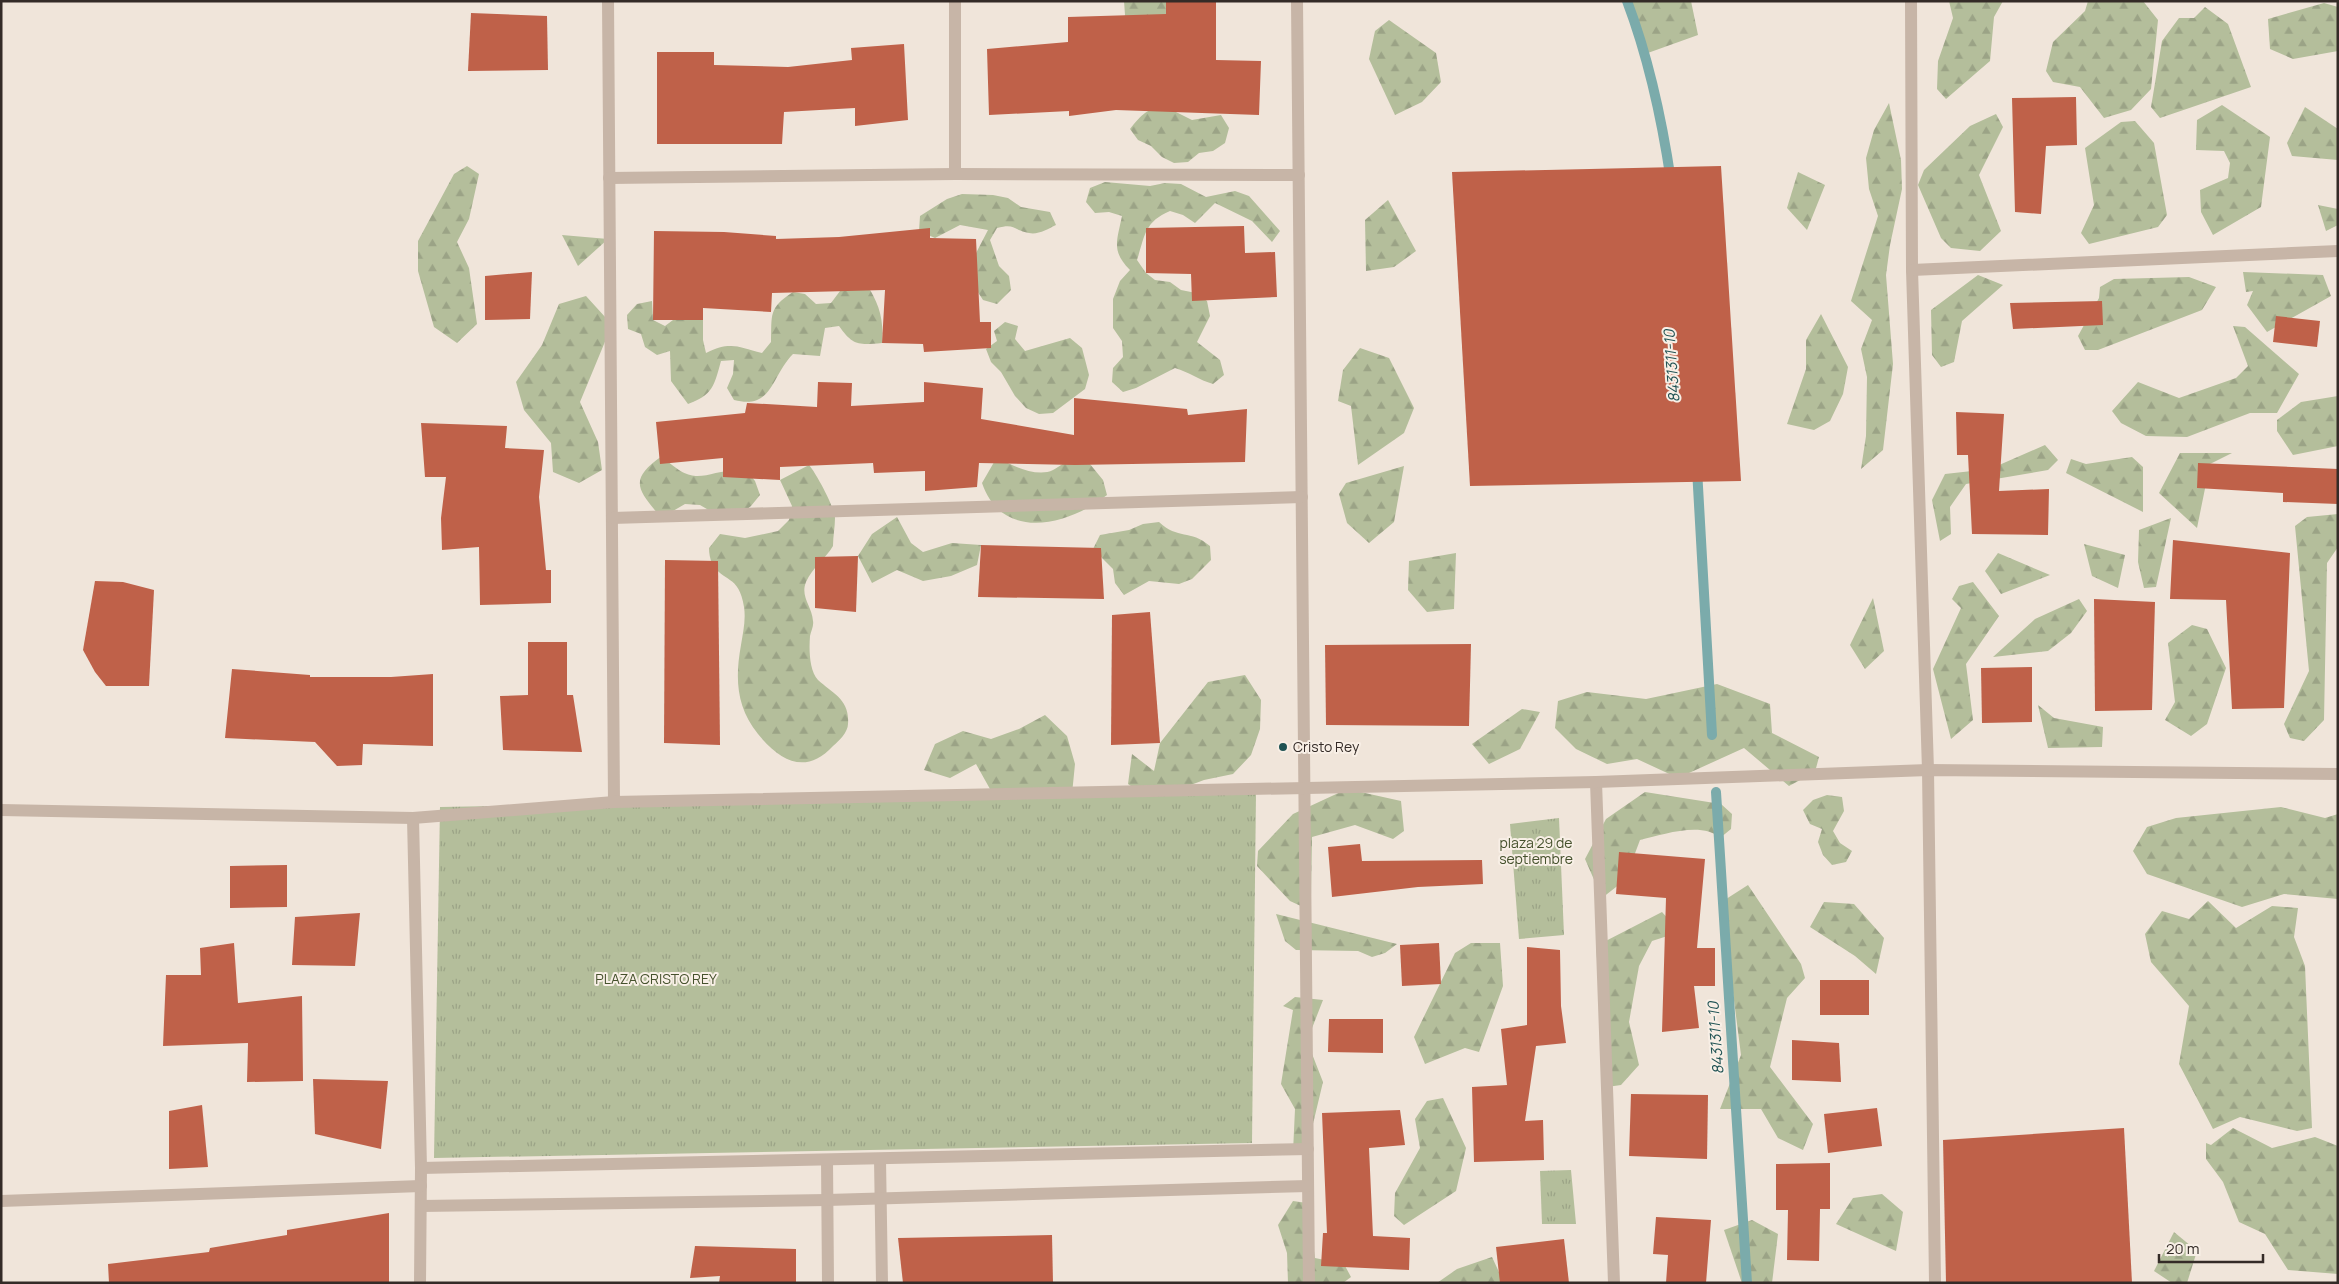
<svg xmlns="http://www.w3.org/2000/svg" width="2339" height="1284" viewBox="0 0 2339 1284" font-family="Manrope,sans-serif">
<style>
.forest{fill:url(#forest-firs)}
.park{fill:url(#park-tufts)}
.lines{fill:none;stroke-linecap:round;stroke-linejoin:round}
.stream{stroke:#7babab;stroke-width:10}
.building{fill:#bf6149}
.minor{stroke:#c7b5a7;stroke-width:12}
.poi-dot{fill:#1f5253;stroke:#f8efe6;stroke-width:2}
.labels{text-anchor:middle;stroke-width:4;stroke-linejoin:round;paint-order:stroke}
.poi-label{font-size:14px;fill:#342b27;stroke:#f8efe6;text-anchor:start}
.park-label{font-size:14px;fill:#45512c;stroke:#f8efe6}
.water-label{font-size:15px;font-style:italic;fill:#1f5253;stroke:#f8efe6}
</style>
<defs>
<pattern id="forest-firs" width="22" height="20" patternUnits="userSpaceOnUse" patternTransform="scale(1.25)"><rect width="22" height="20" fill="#b4be9b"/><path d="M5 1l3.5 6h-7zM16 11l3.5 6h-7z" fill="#9ba386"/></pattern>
<pattern id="park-tufts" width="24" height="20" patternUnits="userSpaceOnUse" patternTransform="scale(1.25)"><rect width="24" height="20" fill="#b4be9b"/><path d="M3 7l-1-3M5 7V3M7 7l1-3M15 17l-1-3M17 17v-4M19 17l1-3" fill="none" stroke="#9ba386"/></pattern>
</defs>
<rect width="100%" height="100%" fill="#f0e5da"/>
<g class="forest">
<path d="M 1124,1 L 1174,1 L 1166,19 L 1118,30 L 1125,15 Z"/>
<path d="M 1629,1 L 1691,1 L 1698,35 L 1645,54 Z"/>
<path d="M 1949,1 L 2003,1 L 1994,17 L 1990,61 L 1946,99 L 1937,89 L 1938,61 L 1953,18 Z"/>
<path d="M 2088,1 L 2143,1 L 2158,20 L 2151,89 L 2131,110 L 2104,118 L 2080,87 L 2053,82 L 2046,71 L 2053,42 L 2085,11 Z"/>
<path d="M 2324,3 L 2338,7 L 2338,51 L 2293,59 L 2270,49 L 2268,19 Z"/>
<path d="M 2205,7 L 2228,24 L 2251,87 L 2160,118 L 2151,107 L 2162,41 L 2179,18 L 2194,18 Z"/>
<path d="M 1389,20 L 1436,53 L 1441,82 L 1422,102 L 1395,115 L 1369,59 L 1375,31 Z"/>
<path d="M 1889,103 L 1901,160 L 1902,189 L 1890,245 L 1886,275 L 1893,364 L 1883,450 L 1861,469 L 1866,436 L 1867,377 L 1861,349 L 1872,320 L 1851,301 L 1878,216 L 1869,189 L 1866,158 L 1874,130 Z"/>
<path d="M 2222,105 L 2270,137 L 2261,207 L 2213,235 L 2201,212 L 2200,190 L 2228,178 L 2230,163 L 2224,151 L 2196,150 L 2197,120 Z"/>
<path d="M 1166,107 L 1192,120 L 1221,115 L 1229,128 L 1225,143 L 1213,151 L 1199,153 L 1188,162 L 1174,163 L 1162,157 L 1151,146 L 1138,140 L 1130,129 C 1142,114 1147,108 1166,107 Z"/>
<path d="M 2305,107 L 2338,129 L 2338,160 L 2292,156 L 2287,143 Z"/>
<path d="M 1996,114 L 2003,127 L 1979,175 L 2001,231 L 1980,251 L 1951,248 L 1941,238 L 1918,185 L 1924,170 L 1970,126 Z"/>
<path d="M 2135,121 L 2154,143 L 2167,215 L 2158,227 L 2089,244 L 2081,233 L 2094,205 L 2085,148 L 2121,122 Z"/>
<path d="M 467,166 L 479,174 L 469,219 L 457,242 L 469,268 L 477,324 L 457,343 L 434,327 L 418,271 L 418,241 L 454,174 Z"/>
<path d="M 1798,172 L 1825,185 L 1807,230 L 1787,208 Z"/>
<path d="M 1105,182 L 1150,186 L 1165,183 L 1181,184 L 1206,197 L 1235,191 L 1249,196 L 1280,231 L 1272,242 L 1252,221 L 1215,203 L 1195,223 L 1183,215 L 1170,211 C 1144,222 1145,236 1137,260 L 1146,273 L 1155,280 L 1170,282 L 1181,290 L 1196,293 L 1207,301 L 1210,316 L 1197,342 L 1220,360 L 1224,375 L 1213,384 C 1199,380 1189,372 1175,368 L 1136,388 L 1123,392 L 1112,382 L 1113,368 L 1123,357 L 1122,341 L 1113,328 L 1113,299 L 1120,281 L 1130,270 C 1111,251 1117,241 1122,216 L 1109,212 L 1095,213 L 1086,202 L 1090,188 Z"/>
<path d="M 962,194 L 993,195 L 1008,198 L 1021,207 L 1050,212 L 1056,225 C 1048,229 1038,235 1029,233 C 1012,230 1016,223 997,228 L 990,240 L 999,266 L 1009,276 L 1011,290 L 997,304 L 983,300 L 974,286 L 974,257 L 988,230 L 960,225 L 935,238 L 919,231 L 920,216 L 947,199 Z"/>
<path d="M 1388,200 L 1416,251 L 1394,267 L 1366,271 L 1365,220 Z"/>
<path d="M 2318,205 L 2338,209 L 2338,225 L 2326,231 Z"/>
<path d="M 562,235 L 608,239 L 578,266 Z"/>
<path d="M 2243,272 L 2323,275 L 2331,296 L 2267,332 L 2247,305 L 2253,291 L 2246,292 Z"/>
<path d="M 1978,275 L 2003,285 L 1962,321 L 1954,362 L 1941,367 L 1932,355 L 1931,310 Z"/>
<path d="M 2189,277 L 2216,287 L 2202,310 L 2098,350 L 2085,350 L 2078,336 L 2099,298 L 2100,287 L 2114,279 Z"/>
<path d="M 866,283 C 879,304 884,318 882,343 C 859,345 853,346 839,326 L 825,328 L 820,356 L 793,354 C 771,376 773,410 734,400 L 727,388 L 733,374 L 734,360 L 721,361 C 714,386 713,395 688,404 L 671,381 L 670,351 L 657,355 L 645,347 L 641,334 L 628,329 L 627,315 L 637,304 L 652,301 L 653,320 L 665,326 L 677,317 L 691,312 L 703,320 L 703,340 L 706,353 C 730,341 738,347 762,353 L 771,342 C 772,315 768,308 793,292 L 805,294 L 816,304 L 831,303 L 840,291 Z"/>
<path d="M 586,296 L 606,318 L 609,332 L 580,402 L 598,442 L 602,470 L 579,483 L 553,472 L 551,443 L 524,410 L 516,382 L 542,345 L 559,304 Z"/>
<path d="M 1821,314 L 1848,367 L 1843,394 L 1830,421 L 1814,430 L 1787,424 L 1806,369 L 1806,340 Z"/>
<path d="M 1005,322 L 1018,326 L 1015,339 L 1025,351 L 1070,338 L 1082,348 L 1089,375 L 1085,389 L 1053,413 L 1039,414 L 1026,408 L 1015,396 L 1001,372 L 991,362 L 986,349 L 997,341 L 994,331 Z"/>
<path d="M 2233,326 L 2245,327 L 2299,374 L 2277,413 L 2250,413 L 2187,437 L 2146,436 L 2121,423 L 2112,411 L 2138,382 L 2179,398 L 2236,378 L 2248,366 Z"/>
<path d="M 1360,348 L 1389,358 L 1414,408 L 1404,433 L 1358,465 L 1351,406 L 1338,401 L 1343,370 Z"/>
<path d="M 2338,396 L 2338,446 L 2293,455 L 2277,431 L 2277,420 L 2301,402 Z"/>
<path d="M 2045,445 L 2058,460 L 2048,470 L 1966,484 L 1950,507 L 1951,534 L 1940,541 L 1932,500 L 1945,474 L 1990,469 Z"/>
<path d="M 2180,453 L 2232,453 L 2210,464 L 2197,528 L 2159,493 Z"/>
<path d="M 662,456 C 699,492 703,468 746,470 L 755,481 L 760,495 L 751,506 L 740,515 L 712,512 L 700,505 L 685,504 L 673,511 L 659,515 C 637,489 629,479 662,456 Z"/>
<path d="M 997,457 C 1010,465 1037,478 1053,470 C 1069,461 1064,459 1085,458 L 1103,480 L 1107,495 C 1068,526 1002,542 982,483 Z"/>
<path d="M 2132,457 L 2143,467 L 2143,512 L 2066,473 L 2071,459 L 2086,464 Z"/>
<path d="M 809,465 C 816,473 835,508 835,518 C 835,527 833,536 833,546 C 826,558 812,568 806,582 C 800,597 812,606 813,621 C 814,626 811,631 810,636 C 809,649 809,670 818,680 C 832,693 850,699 848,724 C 848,732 839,741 833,746 C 806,775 781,762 758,734 C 736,707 735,678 741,645 C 743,632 746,620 744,607 C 739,574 723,583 712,563 C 710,559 709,553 709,548 L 720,534 L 745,538 L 778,531 L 789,520 L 792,506 L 780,480 Z"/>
<path d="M 1404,466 L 1394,522 L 1369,543 L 1347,523 L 1339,494 L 1346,483 Z"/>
<path d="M 2338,514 L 2338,547 L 2327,563 L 2324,720 L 2304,741 L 2290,738 L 2284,724 L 2309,671 L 2295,526 L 2307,517 Z"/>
<path d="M 897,517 L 911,543 L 923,552 L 952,543 L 981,545 L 977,565 L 951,576 L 923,581 L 897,570 L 872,583 L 858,556 L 872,534 Z"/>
<path d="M 2171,518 L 2156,587 L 2144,588 L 2138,562 L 2139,530 Z"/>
<path d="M 1159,522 C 1178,540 1190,529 1210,546 L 1211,560 L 1192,579 L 1179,584 L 1149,581 L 1124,595 L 1115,583 L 1113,569 L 1093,549 L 1100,535 L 1129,530 L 1143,524 Z"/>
<path d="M 2084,544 L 2125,555 L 2118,588 L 2092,576 Z"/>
<path d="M 1456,553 L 1454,609 L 1427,612 L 1408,590 L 1409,561 Z"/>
<path d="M 1998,553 L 2050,575 L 2001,594 L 1985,571 Z"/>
<path d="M 1973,582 L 1999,616 L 1966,664 L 1973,720 L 1951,739 L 1933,669 L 1961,608 L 1952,599 L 1959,586 Z"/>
<path d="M 1873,598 L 1884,651 L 1865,669 L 1850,645 Z"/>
<path d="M 2079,599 L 2087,611 L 2071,633 L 2048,651 L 1993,657 L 2035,619 Z"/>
<path d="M 2192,625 L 2207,629 L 2226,668 L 2207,724 L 2191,736 L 2165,720 L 2175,702 L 2168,643 Z"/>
<path d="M 1245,675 L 1261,700 L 1260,729 L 1251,755 L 1233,774 L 1204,780 L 1151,800 L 1128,784 L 1132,754 L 1154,771 L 1160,743 L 1208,682 Z"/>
<path d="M 1717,684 L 1770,704 L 1772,733 L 1819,757 L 1815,772 L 1789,786 L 1744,748 L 1678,778 L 1637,759 L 1607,764 L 1576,749 L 1555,728 L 1558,701 L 1587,692 L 1646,699 Z"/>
<path d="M 2038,705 L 2054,718 L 2103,727 L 2102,747 L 2048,748 Z"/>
<path d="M 1522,709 L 1540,712 L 1520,749 L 1489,764 L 1472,744 Z"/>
<path d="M 1045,715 L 1067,736 L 1075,764 L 1072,794 L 990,789 L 976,764 L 950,778 L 924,770 L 935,744 L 963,731 L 991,739 L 1019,729 Z"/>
<path d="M 1347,789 L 1401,801 L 1404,831 L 1393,839 L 1355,825 L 1312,837 L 1311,895 L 1303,907 L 1290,901 L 1257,866 L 1258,851 L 1293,814 Z"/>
<path d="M 1645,792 L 1721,804 L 1732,814 L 1731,829 L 1720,838 C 1702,821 1662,835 1640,840 L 1625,880 L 1602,898 L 1585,859 L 1606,819 Z"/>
<path d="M 1827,795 L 1842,797 L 1844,811 L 1833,831 L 1840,843 L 1852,851 L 1846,862 L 1832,865 L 1823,855 L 1818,842 L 1822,829 L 1810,824 L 1803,810 L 1813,800 Z"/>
<path d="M 2281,807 L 2325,818 L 2338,814 L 2338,899 L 2284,894 L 2242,907 L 2147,874 L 2133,851 L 2147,827 L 2176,818 Z"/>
<path d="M 1748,885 L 1801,964 L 1805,978 L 1787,998 L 1770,1067 L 1813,1124 L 1803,1150 L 1778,1138 L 1761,1109 L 1720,1109 L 1741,1055 L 1724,922 L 1720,914 L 1723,901 Z"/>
<path d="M 2208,901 L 2236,928 L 2272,906 L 2298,908 L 2294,937 L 2305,966 L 2312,1128 L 2297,1131 L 2240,1117 L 2213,1129 L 2179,1064 L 2189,1006 L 2151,962 L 2145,934 L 2162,911 L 2189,919 Z"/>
<path d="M 1824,902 L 1854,904 L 1884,938 L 1876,974 L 1855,956 L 1810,927 Z"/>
<path d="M 1662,912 L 1680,932 L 1652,941 L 1639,966 L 1629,1022 L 1639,1065 L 1621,1085 L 1607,1087 L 1596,946 Z"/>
<path d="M 1276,914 L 1397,944 L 1385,953 L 1372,957 L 1358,951 L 1296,950 L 1285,941 Z"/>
<path d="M 1471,943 L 1500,943 L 1503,986 L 1479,1052 L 1465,1048 L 1425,1064 L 1414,1037 L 1455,953 Z"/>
<path d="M 1295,997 L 1323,1000 L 1307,1041 L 1323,1082 L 1307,1149 L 1293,1152 L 1295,1109 L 1281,1084 L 1293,1010 L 1283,1006 Z"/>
<path d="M 1443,1098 L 1466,1148 L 1456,1191 L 1404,1225 L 1394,1216 L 1395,1193 L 1420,1148 L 1415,1119 L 1427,1101 Z"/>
<path d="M 2233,1128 L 2272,1148 L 2315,1137 L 2338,1146 L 2338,1274 L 2288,1270 L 2265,1234 L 2239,1222 L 2223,1182 L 2206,1159 L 2206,1143 L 2211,1145 Z"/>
<path d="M 1882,1194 L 1903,1212 L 1896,1251 L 1836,1224 L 1853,1198 Z"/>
<path d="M 1293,1201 L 1307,1203 L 1315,1258 L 1344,1264 L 1351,1277 L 1343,1283 L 1288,1283 L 1287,1253 L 1278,1225 Z"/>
<path d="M 1752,1220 L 1778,1234 L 1772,1283 L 1742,1283 L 1724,1230 Z"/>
<path d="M 2174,1232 L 2197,1251 L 2187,1283 L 2172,1283 L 2154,1271 Z"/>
<path d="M 1492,1257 L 1504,1283 L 1437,1283 L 1457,1269 Z"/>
</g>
<g class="park">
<path d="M 1256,793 L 1252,1143 L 434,1158 L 440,807 Z"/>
<path d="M 1559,818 L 1564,935 L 1519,939 L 1510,824 Z"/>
<path d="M 1571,1170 L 1576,1224 L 1542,1224 L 1540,1171 Z"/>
</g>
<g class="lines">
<g class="stream">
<path d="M 1627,1 C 1649,59 1662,120 1671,181"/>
<path d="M 1697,469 L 1712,735"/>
<path d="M 1716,792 L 1747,1283"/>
</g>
</g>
<g class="building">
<path d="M 1166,1 L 1216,1 L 1216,60 L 1261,61 L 1259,115 L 1116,110 L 1069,116 L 1069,111 L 989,115 L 987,49 L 1068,42 L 1068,17 L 1166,14 Z"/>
<path d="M 471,13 L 547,16 L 548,70 L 468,71 Z"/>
<path d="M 904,44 L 908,120 L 855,126 L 855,108 L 784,112 L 782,144 L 657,144 L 657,52 L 714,52 L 714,65 L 788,67 L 852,60 L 851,48 Z"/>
<path d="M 2076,97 L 2077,145 L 2046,146 L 2041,214 L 2015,212 L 2012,98 Z"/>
<path d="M 1721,166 L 1741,481 L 1470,486 L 1452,172 Z"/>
<path d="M 1244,226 L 1245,253 L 1275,252 L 1277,297 L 1192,301 L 1191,274 L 1146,273 L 1146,228 Z"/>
<path d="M 930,228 L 930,238 L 976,239 L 980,322 L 991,322 L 991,348 L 924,352 L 923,344 L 882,343 L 885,290 L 772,293 L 771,312 L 703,308 L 703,320 L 653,320 L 654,231 L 724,232 L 776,236 L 776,239 L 839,237 Z"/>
<path d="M 532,272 L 530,319 L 485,320 L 485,276 Z"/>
<path d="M 2102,301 L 2103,325 L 2013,329 L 2010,303 Z"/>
<path d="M 2276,316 L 2320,321 L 2317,347 L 2273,342 Z"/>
<path d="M 818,382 L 852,383 L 851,406 L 924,402 L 924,382 L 983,388 L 981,419 L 1074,435 L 1074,398 L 1187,409 L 1188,415 L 1247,409 L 1245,462 L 1075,465 L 979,463 L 977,487 L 925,491 L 925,471 L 874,473 L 873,463 L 780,467 L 780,480 L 723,477 L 723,458 L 660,464 L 656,422 L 745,413 L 747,403 L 817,407 Z"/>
<path d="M 1956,412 L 2004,414 L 1999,491 L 2049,489 L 2048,535 L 1972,534 L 1968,455 L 1957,455 Z"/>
<path d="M 421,423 L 507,426 L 505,448 L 544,450 L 539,497 L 546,570 L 551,570 L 551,603 L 480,605 L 479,547 L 442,550 L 441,518 L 446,477 L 425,477 Z"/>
<path d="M 2198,463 L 2338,469 L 2338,504 L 2283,502 L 2283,493 L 2197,488 Z"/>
<path d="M 2173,540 L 2290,553 L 2284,708 L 2232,709 L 2226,600 L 2170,599 Z"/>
<path d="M 981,545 L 1101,548 L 1104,599 L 978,597 Z"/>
<path d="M 858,556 L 856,612 L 815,608 L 815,557 Z"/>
<path d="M 665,560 L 718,561 L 720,745 L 664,743 Z"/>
<path d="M 95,581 L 123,582 L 154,590 L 149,686 L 106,686 L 95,672 L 83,650 Z"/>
<path d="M 2094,599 L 2155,602 L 2152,710 L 2095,711 Z"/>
<path d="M 1150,612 L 1160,743 L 1111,745 L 1112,615 Z"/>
<path d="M 528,642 L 567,642 L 567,695 L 573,695 L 582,752 L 503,750 L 500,696 L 528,695 Z"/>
<path d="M 1471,644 L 1469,726 L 1326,725 L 1325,645 Z"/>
<path d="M 2032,667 L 2032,722 L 1982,723 L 1981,668 Z"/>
<path d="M 232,669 L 310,675 L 310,677 L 391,677 L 433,674 L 433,746 L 363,744 L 362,765 L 337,766 L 315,742 L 225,738 Z"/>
<path d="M 1360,844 L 1362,861 L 1482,860 L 1483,884 L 1418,887 L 1332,897 L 1328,847 Z"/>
<path d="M 1619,852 L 1705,859 L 1697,948 L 1715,948 L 1715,986 L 1694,986 L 1699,1028 L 1662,1032 L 1666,898 L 1616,894 Z"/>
<path d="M 287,865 L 287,907 L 230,908 L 230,866 Z"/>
<path d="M 360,913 L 355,966 L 292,965 L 295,917 Z"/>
<path d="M 234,943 L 238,1003 L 302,996 L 303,1081 L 247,1082 L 248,1043 L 163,1046 L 166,975 L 201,975 L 200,948 Z"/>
<path d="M 1439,943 L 1441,984 L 1402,986 L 1400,945 Z"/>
<path d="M 1527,947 L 1560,950 L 1561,1006 L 1566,1043 L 1536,1046 L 1525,1121 L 1543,1120 L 1544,1160 L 1474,1162 L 1472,1087 L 1507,1085 L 1501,1029 L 1527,1025 Z"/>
<rect x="1820" y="980" width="49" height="35"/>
<path d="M 1329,1019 L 1383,1019 L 1383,1053 L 1328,1052 Z"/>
<path d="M 1792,1040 L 1839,1043 L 1841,1082 L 1792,1080 Z"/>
<path d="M 313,1079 L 388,1081 L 381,1149 L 315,1134 Z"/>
<path d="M 1631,1094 L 1708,1095 L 1707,1159 L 1629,1156 Z"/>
<path d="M 202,1105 L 208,1167 L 169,1169 L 169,1111 Z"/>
<path d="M 1877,1108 L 1882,1146 L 1828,1153 L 1824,1114 Z"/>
<path d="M 1400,1110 L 1405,1145 L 1369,1148 L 1373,1236 L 1410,1238 L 1409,1270 L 1321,1266 L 1323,1233 L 1327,1233 L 1322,1113 Z"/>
<path d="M 2124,1128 L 2132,1283 L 1946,1283 L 1943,1140 Z"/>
<path d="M 1830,1163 L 1830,1209 L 1820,1209 L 1819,1261 L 1787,1260 L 1788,1210 L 1776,1210 L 1776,1164 Z"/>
<path d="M 389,1213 L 389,1283 L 109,1283 L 108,1264 L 209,1252 L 210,1248 L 287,1235 L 287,1230 Z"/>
<path d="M 1656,1217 L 1711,1220 L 1706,1283 L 1666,1283 L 1668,1255 L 1653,1254 Z"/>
<path d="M 1052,1235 L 1053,1283 L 903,1283 L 898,1238 Z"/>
<path d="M 1564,1239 L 1569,1283 L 1500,1283 L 1496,1247 Z"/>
<path d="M 695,1246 L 796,1249 L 796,1283 L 719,1283 L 720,1276 L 690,1278 Z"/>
</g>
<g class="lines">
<g class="minor">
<path d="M 608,1 L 614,802"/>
<path d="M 955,1 L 955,174"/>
<path d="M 1297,1 L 1309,1283"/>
<path d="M 1911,1 L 1912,270 L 1928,770 L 1935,1283"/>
<path d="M 609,178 L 955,174 L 1299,175"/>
<path d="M 1912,270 L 2338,251"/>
<path d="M 612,518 L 1302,497"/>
<path d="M 1596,782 L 1614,1283"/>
<path d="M 1,810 L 413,818 L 614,802 L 1596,782 L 1928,770 L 2338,774"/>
<path d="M 413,818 L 421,1168 L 420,1283"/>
<path d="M 880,1159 L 882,1283"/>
<path d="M 827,1160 L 828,1283"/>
<path d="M 421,1168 L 1308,1149"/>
<path d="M 1,1201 L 421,1186"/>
<path d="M 421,1206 L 827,1200 L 1308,1186"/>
</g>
</g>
<circle class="poi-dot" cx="1283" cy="747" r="5"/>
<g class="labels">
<g class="poi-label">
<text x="1293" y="752">Cristo Rey</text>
</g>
<g class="park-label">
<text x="1536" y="848">plaza 29 de<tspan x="1536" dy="16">septiembre</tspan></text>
<text x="656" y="984">PLAZA CRISTO REY</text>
</g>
<g class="water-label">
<text transform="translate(1672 366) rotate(-94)" y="5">8431311-10</text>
<text transform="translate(1716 1038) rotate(-94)" y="5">8431311-10</text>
</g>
</g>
<rect width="2339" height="1284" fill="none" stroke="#342b27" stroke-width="5"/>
<path d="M2159 1254v8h104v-8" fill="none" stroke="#342b27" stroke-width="2.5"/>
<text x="2166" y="1254" font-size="15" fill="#342b27" stroke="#f8efe6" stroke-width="4" paint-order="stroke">20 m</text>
</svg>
